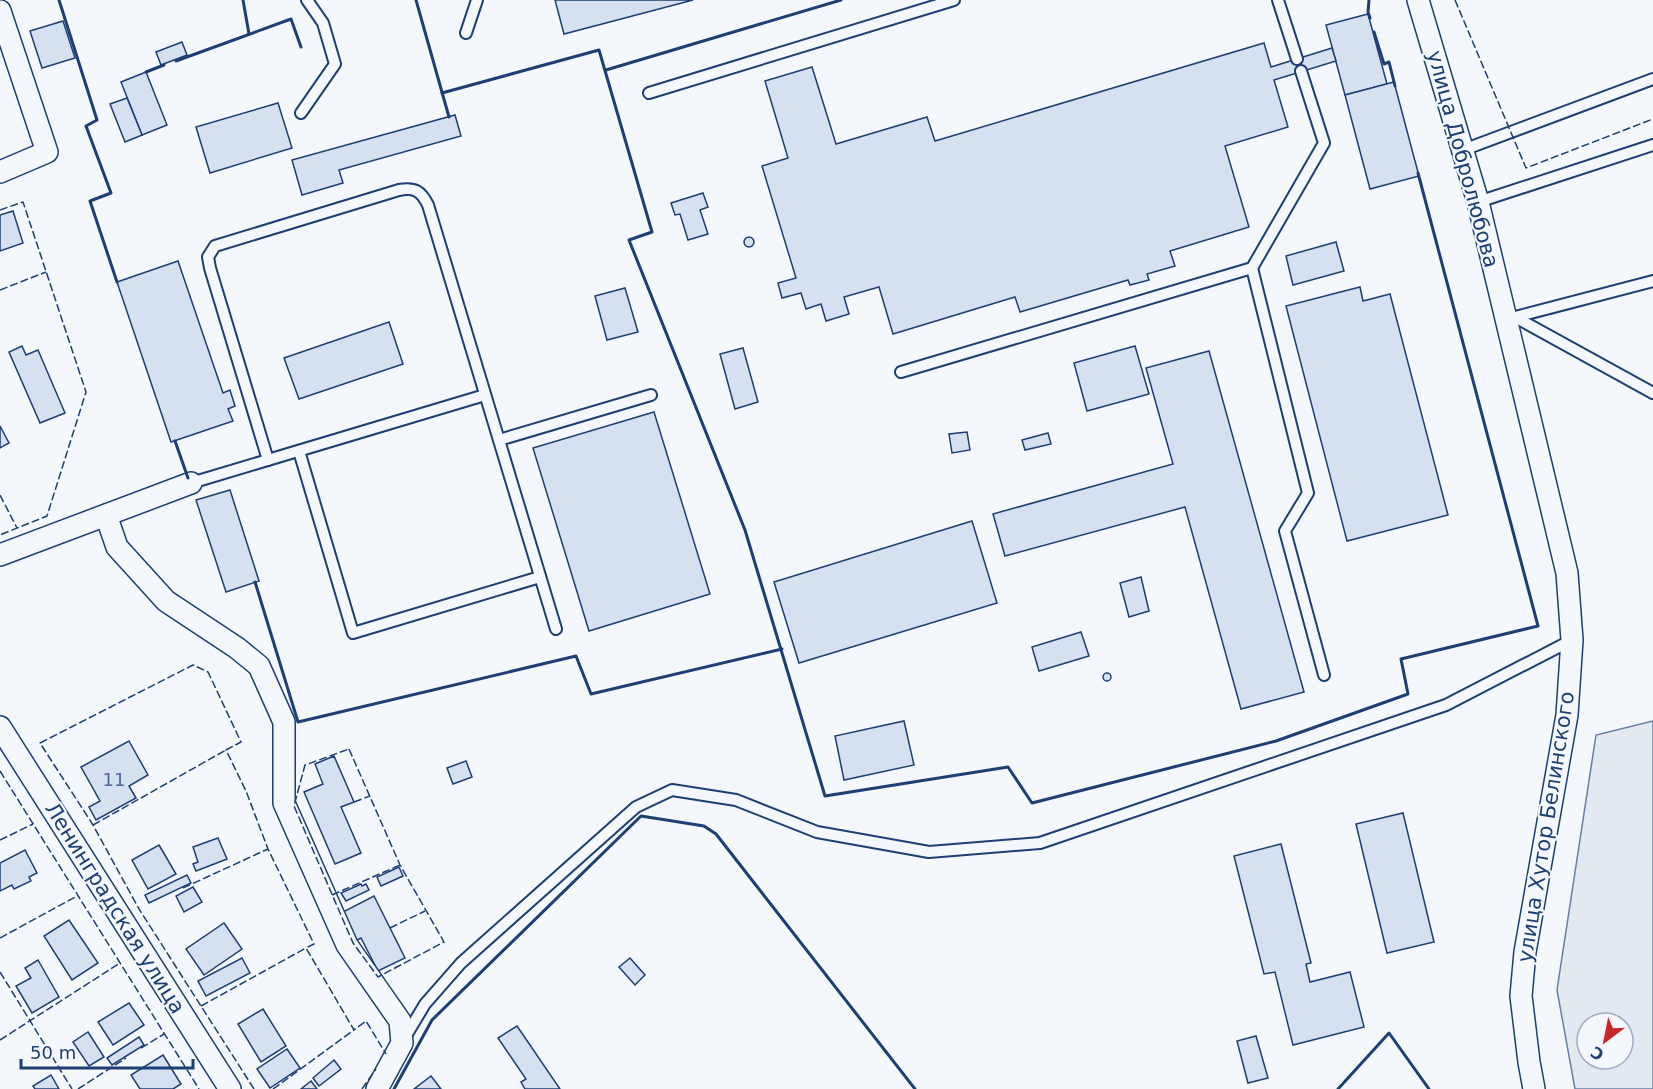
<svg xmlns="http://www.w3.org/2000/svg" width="1653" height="1089" viewBox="0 0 1653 1089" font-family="'DejaVu Sans',sans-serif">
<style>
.green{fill:#e3e9f0;stroke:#687fa3;stroke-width:1.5;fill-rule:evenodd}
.building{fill:#d5e0f0;stroke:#1d3f73;stroke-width:1.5}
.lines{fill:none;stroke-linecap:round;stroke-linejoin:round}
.lane-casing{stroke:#1d3f73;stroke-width:14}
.street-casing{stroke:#1d3f73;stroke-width:24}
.lane{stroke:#f4f7fb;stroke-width:10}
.street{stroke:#f4f7fb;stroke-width:21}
.fence{stroke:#1d3f73;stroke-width:1.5;stroke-dasharray:8 3;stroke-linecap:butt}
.wall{stroke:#1d3f73;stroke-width:3}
.labels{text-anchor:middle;stroke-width:4.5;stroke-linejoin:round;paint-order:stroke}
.number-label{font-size:18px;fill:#4b6792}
.street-label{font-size:21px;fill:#1d3f73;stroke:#f4f7fb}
</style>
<rect width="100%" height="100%" fill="#f4f7fb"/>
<path class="green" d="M 1653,721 L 1653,1089 L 1575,1089 L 1557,990 L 1596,735 ZM 1587,1023 L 1623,1023 L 1623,1059 L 1587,1059 Z"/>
<g class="building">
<path d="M 555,0 L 693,0 L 564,34 Z"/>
<path d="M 1368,14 L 1387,84 L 1345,95 L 1326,25 Z"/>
<path d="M 63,21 L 75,58 L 42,68 L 30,31 Z"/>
<path d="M 182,42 L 187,55 L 161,65 L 156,52 Z"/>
<path d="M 1264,43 L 1271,67 L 1332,48 L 1336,61 L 1274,80 L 1288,127 L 1225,146 L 1249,227 L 1170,251 L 1175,266 L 1147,274 L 1149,280 L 1130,285 L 1128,280 L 1020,312 L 1015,297 L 893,334 L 879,287 L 844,297 L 849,314 L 826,321 L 821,304 L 806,309 L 801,293 L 782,298 L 778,283 L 796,278 L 762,166 L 788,158 L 765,81 L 812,67 L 836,144 L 927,117 L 935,141 Z"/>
<path d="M 146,72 L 167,125 L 142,135 L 121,82 Z"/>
<path d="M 1394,82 L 1419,176 L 1370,189 L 1345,95 Z"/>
<path d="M 127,98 L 142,135 L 125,142 L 110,104 Z"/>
<path d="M 278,103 L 292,148 L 210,173 L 196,127 Z"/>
<path d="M 455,115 L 461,136 L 339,170 L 343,183 L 302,195 L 292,160 Z"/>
<path d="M 703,193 L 708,207 L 700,210 L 708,234 L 688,240 L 680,214 L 675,215 L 671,203 Z"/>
<path d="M 13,211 L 23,243 L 0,251 L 0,215 Z"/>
<circle cx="749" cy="242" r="5"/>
<path d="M 1336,242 L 1344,271 L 1293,285 L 1286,256 Z"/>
<path d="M 178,261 L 223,393 L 230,390 L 235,406 L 228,409 L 233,421 L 171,442 L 117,282 Z"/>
<path d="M 1360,287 L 1363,301 L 1390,294 L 1448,515 L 1347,541 L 1286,306 Z"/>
<path d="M 625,288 L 638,332 L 607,340 L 595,296 Z"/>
<path d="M 389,322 L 403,364 L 299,399 L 284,358 Z"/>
<path d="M 22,346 L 26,355 L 38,350 L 65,413 L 40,423 L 9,352 Z"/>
<path d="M 1135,346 L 1149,394 L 1087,411 L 1074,363 Z"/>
<path d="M 743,348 L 758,402 L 735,409 L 720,354 Z"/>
<path d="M 1209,351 L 1304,692 L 1241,709 L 1185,507 L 1005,556 L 993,514 L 1173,464 L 1146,368 Z"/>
<path d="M 654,412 L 710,594 L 589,631 L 533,448 Z"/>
<path d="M 0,426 L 9,443 L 0,448 Z"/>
<path d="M 967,432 L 970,450 L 952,453 L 949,434 Z"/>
<path d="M 1048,433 L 1051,444 L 1025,450 L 1022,440 Z"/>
<path d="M 230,490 L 259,581 L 226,592 L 196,500 Z"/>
<path d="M 972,521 L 997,603 L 799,663 L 774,582 Z"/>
<path d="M 1141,577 L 1149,611 L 1129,617 L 1120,583 Z"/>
<path d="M 1081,632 L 1089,656 L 1039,671 L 1032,647 Z"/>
<circle cx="1107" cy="677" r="4"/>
<path d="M 904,721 L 914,765 L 844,780 L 835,736 Z"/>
<path d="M 129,741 L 148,775 L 129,786 L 136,798 L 96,820 L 89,807 L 100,801 L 81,767 Z"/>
<path d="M 334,756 L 354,802 L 341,807 L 361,853 L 335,864 L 304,792 L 323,784 L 315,764 Z"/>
<path d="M 466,761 L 472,777 L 453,784 L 447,768 Z"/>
<path d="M 1403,813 L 1434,942 L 1387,953 L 1356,824 Z"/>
<path d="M 218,838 L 227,859 L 196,871 L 193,864 L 198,862 L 193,847 Z"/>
<path d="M 1281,844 L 1311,963 L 1306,964 L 1310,982 L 1350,972 L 1364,1027 L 1293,1045 L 1275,972 L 1264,974 L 1234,856 Z"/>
<path d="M 159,845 L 176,874 L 148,889 L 132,860 Z"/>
<path d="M 25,850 L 37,873 L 29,877 L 31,881 L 14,889 L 12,885 L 0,891 L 0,863 Z"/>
<path d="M 399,867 L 403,876 L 381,886 L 377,877 Z"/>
<path d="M 187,875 L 191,883 L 149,903 L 145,895 Z"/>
<path d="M 361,884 L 362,886 L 366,884 L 369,890 L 346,901 L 341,893 Z"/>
<path d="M 193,887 L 202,902 L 184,912 L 176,896 Z"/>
<path d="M 374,896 L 405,958 L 378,971 L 361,938 L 355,941 L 341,913 Z"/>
<path d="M 69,920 L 98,963 L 72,980 L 44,936 Z"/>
<path d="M 224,923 L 242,949 L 204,975 L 186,949 Z"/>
<path d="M 242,958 L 250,973 L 206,996 L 198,981 Z"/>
<path d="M 630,958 L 645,975 L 635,985 L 619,967 Z"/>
<path d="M 38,960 L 59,997 L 32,1013 L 16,986 L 31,978 L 25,968 Z"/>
<path d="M 129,1003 L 144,1025 L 113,1045 L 98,1022 Z"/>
<path d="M 263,1009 L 286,1046 L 261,1062 L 238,1024 Z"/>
<path d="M 517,1026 L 560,1089 L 525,1089 L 521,1082 L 526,1079 L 498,1038 Z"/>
<path d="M 88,1032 L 104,1057 L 89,1066 L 73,1042 Z"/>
<path d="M 1256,1036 L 1268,1078 L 1248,1083 L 1237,1041 Z"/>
<path d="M 139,1037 L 144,1045 L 112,1065 L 107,1058 Z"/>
<path d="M 287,1049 L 300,1068 L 270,1088 L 257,1069 Z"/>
<path d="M 163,1055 L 181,1084 L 173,1089 L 140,1089 L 131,1075 Z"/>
<path d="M 334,1060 L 341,1069 L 319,1086 L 313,1078 Z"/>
<path d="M 51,1075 L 59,1089 L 35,1089 L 33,1086 Z"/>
<path d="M 431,1076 L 441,1089 L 414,1089 Z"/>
<path d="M 311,1081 L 317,1089 L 301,1089 Z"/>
</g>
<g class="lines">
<defs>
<g id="lane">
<path d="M 1278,0 L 1297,59"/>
<path d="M 466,33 L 477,0"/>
<path d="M 649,93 L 954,0"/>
<path d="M 301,113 L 335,64 L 323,23 L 307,0"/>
<path d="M 1463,150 L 1653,79"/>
<path d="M 1478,202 L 1653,145"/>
<path d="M 1252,268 L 1308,493 L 1285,531 L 1324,675"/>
<path d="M 1515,317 L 1653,281"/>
<path d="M 1505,319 L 1515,317 L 1653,393"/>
<path d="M 901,372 L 1252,268 L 1324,143 L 1301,71"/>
<path d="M 499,440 L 651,395"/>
<path d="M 299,451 L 353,633 L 540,577"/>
<path d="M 268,460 L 210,268 L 208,257 L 215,246 L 399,190 C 415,187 421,191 428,205 L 556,629"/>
<path d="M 191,483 L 485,395"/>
<path d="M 404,1039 L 425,1004 L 461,963 L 636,807 L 672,790 L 736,800 L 817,832 L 929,852 L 1040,843 L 1446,705 L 1572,640"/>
</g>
<g id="street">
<path d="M 1418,0 L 1478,202 L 1567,573 L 1572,640 L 1567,715 L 1525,952 L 1521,996 L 1529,1062 L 1534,1089"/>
<path d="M 0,11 L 47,152 L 0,172"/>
<path d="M 106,515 L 117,547 L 166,601 L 237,648 L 259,666 L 284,722 L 284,803 L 347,945 L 400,1021 L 402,1043 L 377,1089"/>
<path d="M 0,555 L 191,483"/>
<path d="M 0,727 L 230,1089"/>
</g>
</defs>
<use href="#lane" class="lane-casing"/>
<use href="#street" class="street-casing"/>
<use href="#lane" class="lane"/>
<use href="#street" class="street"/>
<g class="fence">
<path d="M 1455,0 L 1526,168 L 1653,119"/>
<path d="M 0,210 L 23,202 L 86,392 L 47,516 L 0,535"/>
<path d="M 0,290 L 46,272"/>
<path d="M 0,495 L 17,528"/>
<path d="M 349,749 L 400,865 L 444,942 L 378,977 L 353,943 L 294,806 L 305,765 Z"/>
<path d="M 0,771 L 199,1089"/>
<path d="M 354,802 L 370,796"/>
<path d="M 93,825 L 226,750"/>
<path d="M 0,840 L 33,824"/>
<path d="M 183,888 L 268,849"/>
<path d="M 332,895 L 400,865"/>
<path d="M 390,928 L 425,911"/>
<path d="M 0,938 L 77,896"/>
<path d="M 0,972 L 72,1089"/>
<path d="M 201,1006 L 306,948"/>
<path d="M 0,1040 L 120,963"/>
<path d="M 141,1048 L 164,1034"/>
<path d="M 78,1089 L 126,1058"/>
<path d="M 254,1089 L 139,909 L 93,825 L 40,743 L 193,665 L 208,672 L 241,742 L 226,750 L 246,791 L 268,849 L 314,944 L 306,948 L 354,1030 L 366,1021 L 386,1054"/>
<path d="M 273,1089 L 354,1030"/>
<path d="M 362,1089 L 376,1069"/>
</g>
<g class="wall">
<path d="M 59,0 L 97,120 L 86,126 L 111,193 L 90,201 L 117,282"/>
<path d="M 243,0 L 249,34"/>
<path d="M 416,0 L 449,117"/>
<path d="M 1369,0 L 1368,12 L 1370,18"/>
<path d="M 1374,32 L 1384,64 L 1389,62 L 1395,86"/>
<path d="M 176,61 L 291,19 L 301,47"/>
<path d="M 606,70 L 841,0"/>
<path d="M 146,72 L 164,65"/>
<path d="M 442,93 L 599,50 L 652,232 L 629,240 L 745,530 L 825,796 L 1008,767 L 1032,803 L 1276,741 L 1408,694 L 1401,659 L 1538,626 L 1418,173"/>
<path d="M 175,441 L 188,478"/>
<path d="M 255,582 L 298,722 L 576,656 L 591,694 L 782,649"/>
<path d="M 394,1089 L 432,1020 L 641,816 L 704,826 L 716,834 L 915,1089"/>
<path d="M 1338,1089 L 1389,1033 L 1429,1089"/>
</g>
</g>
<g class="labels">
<g class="number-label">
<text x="114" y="786">11</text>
</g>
<g class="street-label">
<text transform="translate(1463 159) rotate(75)" y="7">улица Добролюбова</text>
<text transform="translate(1546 827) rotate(-81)" y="7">улица Хутор Белинского</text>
<text transform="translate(115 908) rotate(58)" y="7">Ленинградская улица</text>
</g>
</g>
<g transform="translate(1605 1041) rotate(212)"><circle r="28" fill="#f4f7fb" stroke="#9eadc5" stroke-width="1.5"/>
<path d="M0-4.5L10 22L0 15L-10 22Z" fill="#c62828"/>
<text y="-9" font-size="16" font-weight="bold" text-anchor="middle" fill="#1d3f73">С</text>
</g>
<path d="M21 1059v9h172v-9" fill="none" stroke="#1d3f73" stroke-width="3"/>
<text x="30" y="1059" font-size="18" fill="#1d3f73" stroke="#f4f7fb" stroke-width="4.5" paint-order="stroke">50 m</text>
</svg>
